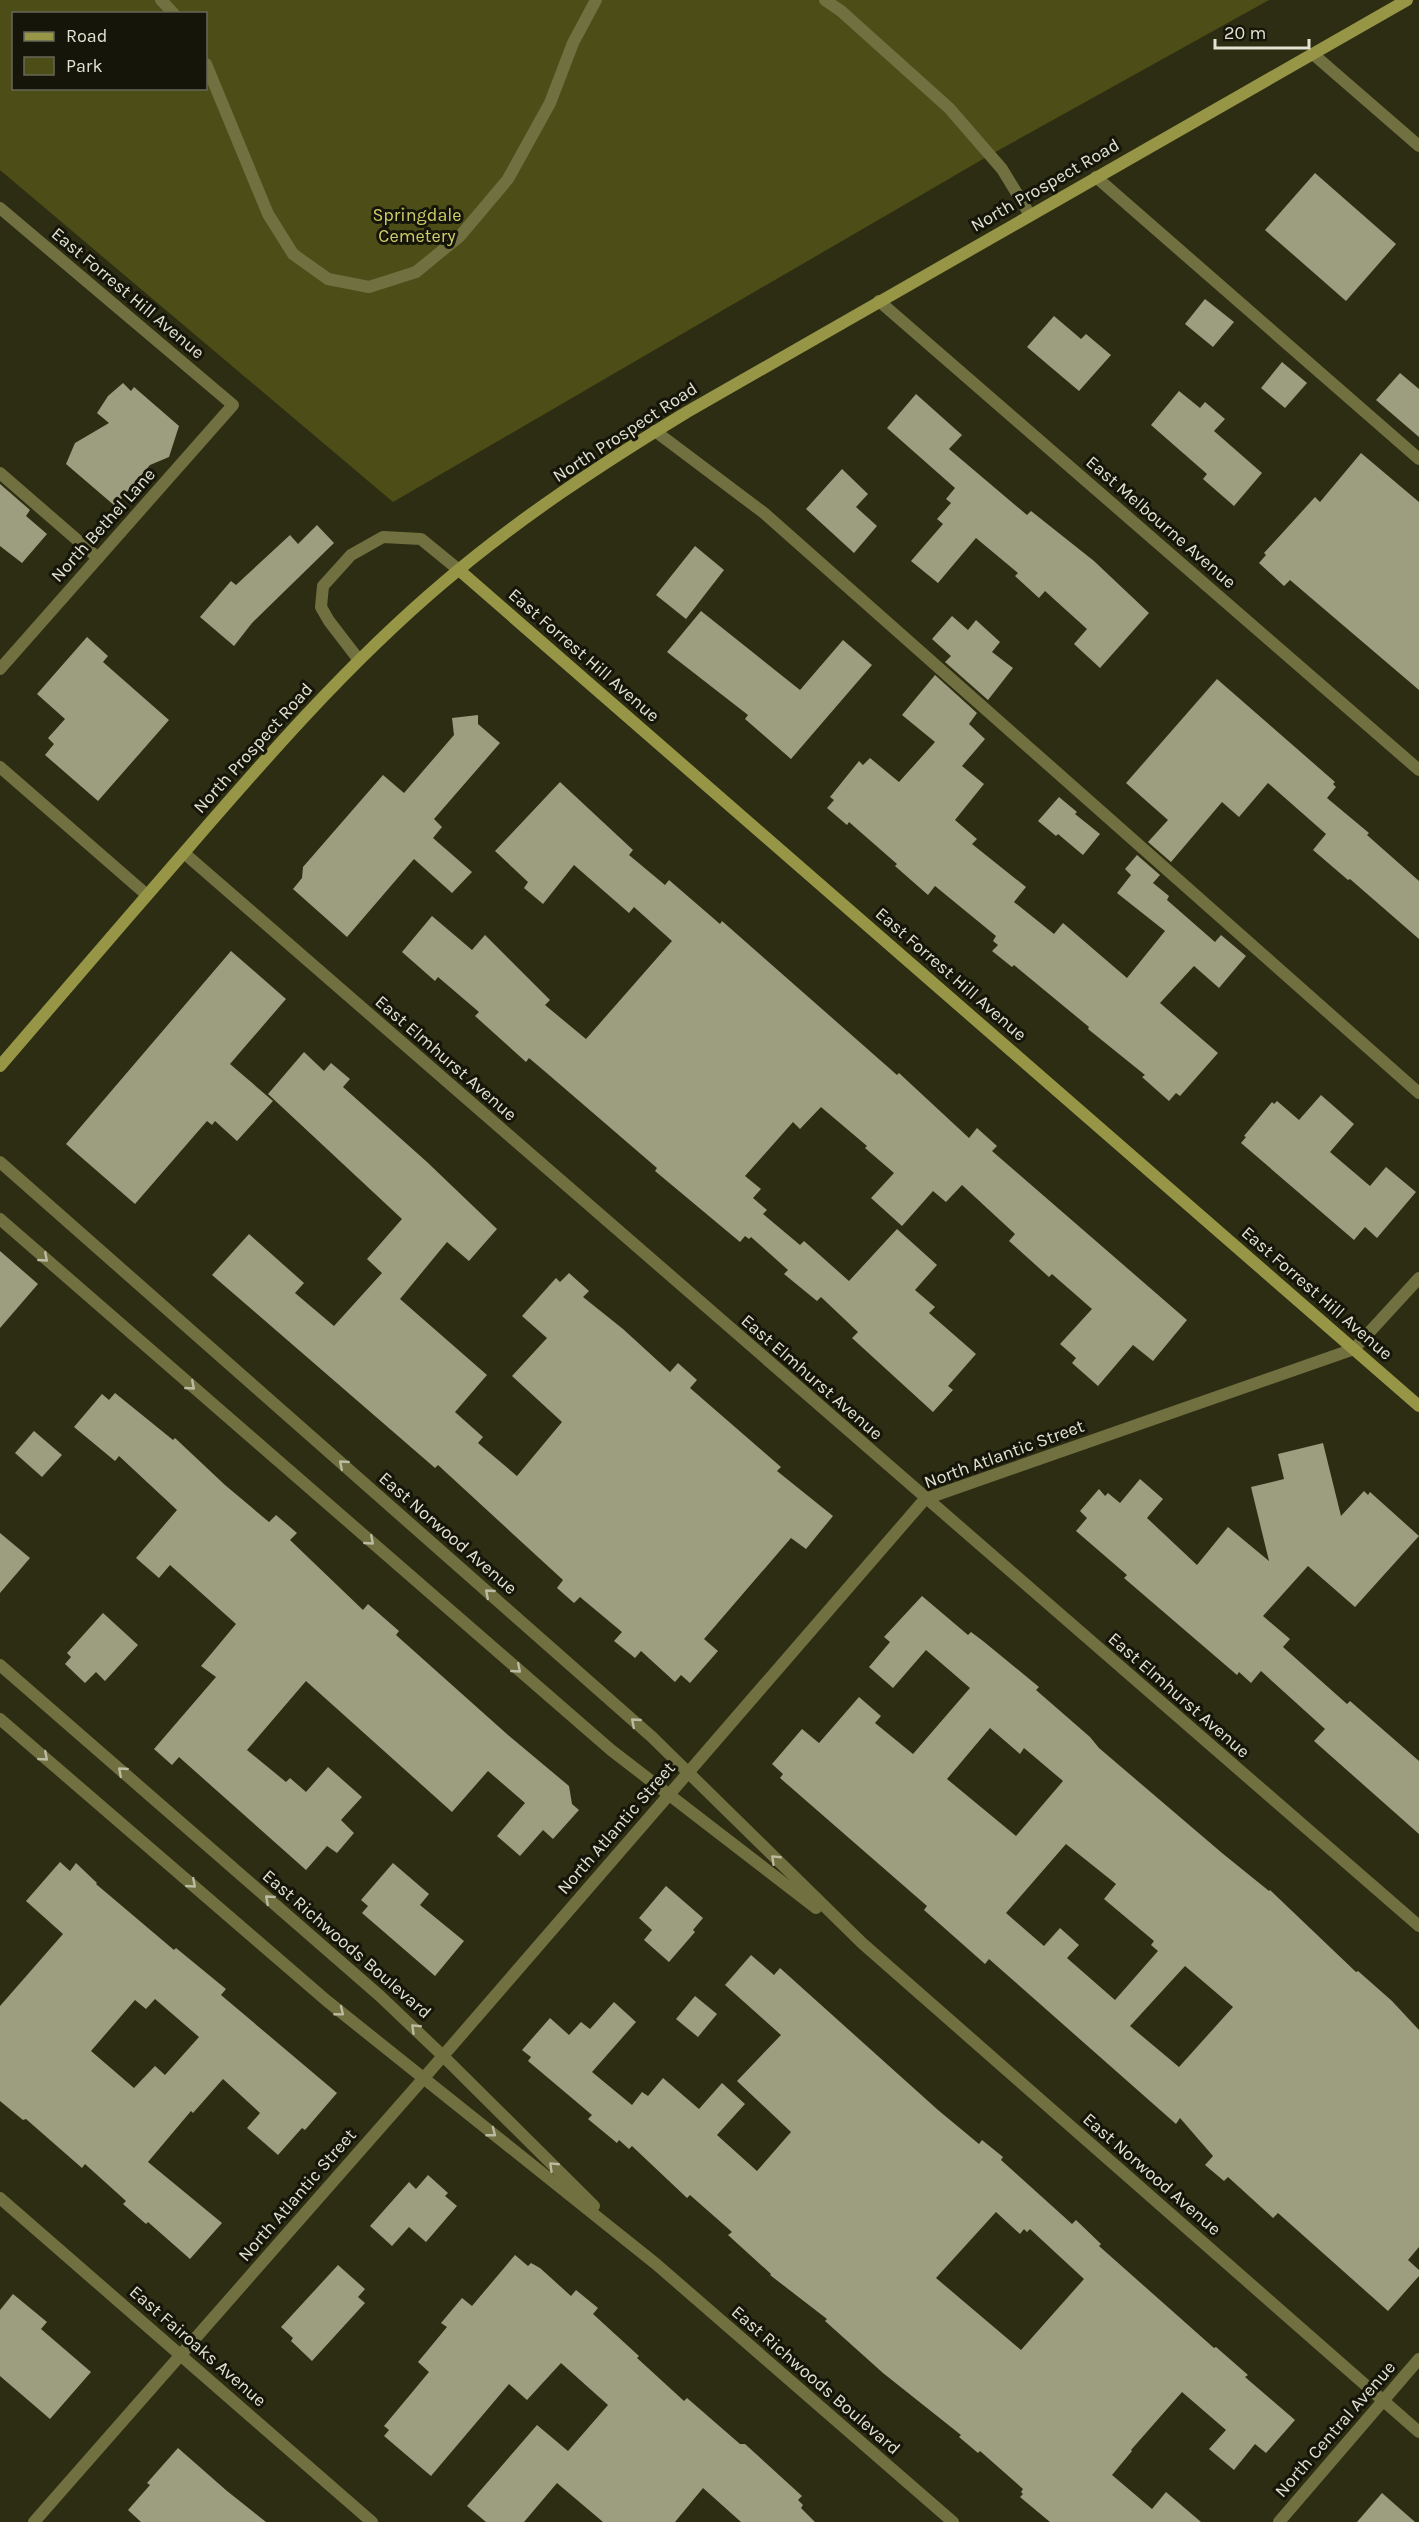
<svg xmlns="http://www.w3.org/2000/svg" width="1419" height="2522" viewBox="0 0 1419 2522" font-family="Karla,sans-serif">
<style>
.green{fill:#4d4d18;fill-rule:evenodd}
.building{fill:#9d9e80;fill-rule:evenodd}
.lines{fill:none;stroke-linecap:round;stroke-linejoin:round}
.lane{stroke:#707040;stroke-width:12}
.street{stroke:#707040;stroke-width:12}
.secondary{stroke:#979646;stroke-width:12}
.oneway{stroke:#babba0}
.labels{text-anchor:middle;stroke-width:6;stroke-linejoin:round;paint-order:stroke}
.street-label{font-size:18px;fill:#e2e3d3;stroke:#151509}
.park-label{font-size:18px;fill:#cfce6c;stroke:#151509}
</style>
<rect width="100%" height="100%" fill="#2d2d13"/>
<path class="green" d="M 0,0 L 1269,0 L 990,155 L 393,502 L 0,170 ZM 14,14 L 206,14 L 206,88 L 14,88 Z"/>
<g class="building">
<path d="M 1315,173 L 1396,244 L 1346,301 L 1265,230 Z"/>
<path d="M 1205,299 L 1234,322 L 1213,347 L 1185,324 Z"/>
<path d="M 1054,316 L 1081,339 L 1086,334 L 1111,355 L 1079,391 L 1027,347 Z"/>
<path d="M 1282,362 L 1307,383 L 1285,408 L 1261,388 Z"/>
<path d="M 1400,373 L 1419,389 L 1419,437 L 1376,400 Z"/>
<path d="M 123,383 L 131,391 L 134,387 L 179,426 L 169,457 L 150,465 L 115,506 L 66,464 L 75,443 L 109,423 L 97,413 L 108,396 Z"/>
<path d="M 1179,391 L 1200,408 L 1205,402 L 1225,419 L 1214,431 L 1262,473 L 1234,506 L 1203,479 L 1207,474 L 1151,425 Z"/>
<path d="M 916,394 L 962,435 L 949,449 L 1027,515 L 1031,511 L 1094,561 L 1149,613 L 1100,668 L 1074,644 L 1087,629 L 1045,591 L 1039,598 L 1015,576 L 1018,573 L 976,538 L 938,583 L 911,561 L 943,524 L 937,519 L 951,503 L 946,499 L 955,488 L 887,428 Z"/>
<path d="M 1361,453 L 1419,502 L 1419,690 L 1290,580 L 1284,586 L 1259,563 L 1266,555 L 1264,553 L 1296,518 L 1315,497 L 1320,502 Z"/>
<path d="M 842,469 L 868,494 L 856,507 L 877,526 L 854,553 L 806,509 Z"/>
<path d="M 0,484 L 30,510 L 26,516 L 47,534 L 22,563 L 0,546 Z"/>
<path d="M 317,525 L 334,543 L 252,623 L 234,646 L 200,617 L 231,581 L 236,585 L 290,535 L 298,544 Z"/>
<path d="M 695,546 L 724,570 L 686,619 L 656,595 Z"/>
<path d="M 701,611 L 800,690 L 843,640 L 872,665 L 791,759 L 745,719 L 748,715 L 667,652 Z"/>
<path d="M 952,616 L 968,630 L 976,620 L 1000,642 L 992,652 L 1013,668 L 988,700 L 945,662 L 951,656 L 932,639 Z"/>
<path d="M 87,637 L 108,656 L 103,662 L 169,720 L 98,801 L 45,755 L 54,744 L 48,738 L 65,719 L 37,694 Z"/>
<path d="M 935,675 L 977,713 L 969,724 L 985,739 L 962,766 L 984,784 L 955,820 L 977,839 L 972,844 L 1026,887 L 1014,902 L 1054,934 L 1063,923 L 1127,978 L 1165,931 L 1117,893 L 1131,875 L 1125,869 L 1137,855 L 1160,875 L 1153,883 L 1169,896 L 1167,900 L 1215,942 L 1221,935 L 1246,956 L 1219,988 L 1194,966 L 1160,1003 L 1218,1053 L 1180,1096 L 1176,1093 L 1169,1101 L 1142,1077 L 1145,1075 L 1088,1029 L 1089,1027 L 1014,965 L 1012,967 L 992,951 L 998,945 L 993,941 L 996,936 L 935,886 L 928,895 L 895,866 L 897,864 L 849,822 L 847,825 L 827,808 L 834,800 L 830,797 L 859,761 L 863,765 L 870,758 L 899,782 L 935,742 L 902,715 Z"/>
<path d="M 1217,679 L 1335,782 L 1333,784 L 1336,787 L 1327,798 L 1369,833 L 1367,835 L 1419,881 L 1419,939 L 1350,879 L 1348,880 L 1313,850 L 1326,834 L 1268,783 L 1239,817 L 1222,802 L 1171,862 L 1148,842 L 1168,820 L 1126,783 Z"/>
<path d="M 478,715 L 478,724 L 500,743 L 434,819 L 442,827 L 433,838 L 472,872 L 452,893 L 414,859 L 347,937 L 293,889 L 302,878 L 303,867 L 383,775 L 404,793 L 454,735 L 452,718 Z"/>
<path d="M 560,782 L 633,850 L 629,855 L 665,885 L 669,880 L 720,924 L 722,921 L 897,1075 L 899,1073 L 969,1138 L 977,1128 L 997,1146 L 992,1151 L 1187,1320 L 1153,1361 L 1133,1345 L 1098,1386 L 1072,1363 L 1076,1358 L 1060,1344 L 1092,1309 L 1052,1274 L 1049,1277 L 1009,1241 L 1015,1234 L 962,1185 L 946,1202 L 933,1191 L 902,1226 L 871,1198 L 894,1173 L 865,1148 L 867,1146 L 821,1107 L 800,1129 L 793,1122 L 745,1176 L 761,1189 L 753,1198 L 767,1210 L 763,1214 L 800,1245 L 804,1241 L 849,1281 L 897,1229 L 937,1265 L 915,1290 L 935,1307 L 929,1313 L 976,1354 L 948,1386 L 953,1390 L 933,1412 L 852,1338 L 858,1332 L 821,1297 L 817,1301 L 784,1274 L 788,1270 L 751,1237 L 749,1239 L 745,1236 L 740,1242 L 655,1171 L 657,1168 L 549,1075 L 529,1058 L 526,1062 L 475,1016 L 479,1012 L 438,977 L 435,981 L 402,952 L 432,916 L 472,950 L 485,935 L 550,1000 L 545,1005 L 586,1039 L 672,941 L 634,907 L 629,913 L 574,865 L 543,904 L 524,888 L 528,882 L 495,851 Z"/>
<path d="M 1059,797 L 1077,812 L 1075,814 L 1100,834 L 1083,855 L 1058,834 L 1056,836 L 1038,821 Z"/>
<path d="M 231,951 L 286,999 L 230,1064 L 273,1101 L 237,1141 L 215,1121 L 212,1125 L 207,1121 L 135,1204 L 66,1144 Z"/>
<path d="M 304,1052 L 324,1071 L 331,1063 L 350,1079 L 343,1087 L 427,1162 L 497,1229 L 469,1261 L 447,1242 L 400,1299 L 487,1375 L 455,1412 L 483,1437 L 478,1443 L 517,1476 L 562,1422 L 512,1376 L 547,1338 L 522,1316 L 556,1278 L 560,1282 L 569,1273 L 589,1291 L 583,1297 L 623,1329 L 670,1372 L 678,1363 L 697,1380 L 690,1388 L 781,1467 L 777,1471 L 833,1516 L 806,1549 L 791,1538 L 704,1639 L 718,1651 L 690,1683 L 681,1675 L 675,1682 L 641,1651 L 635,1658 L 614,1641 L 622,1632 L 580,1597 L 574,1603 L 557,1588 L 563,1580 L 438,1465 L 435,1468 L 212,1275 L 249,1234 L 304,1283 L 295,1293 L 334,1326 L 382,1273 L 367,1259 L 402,1219 L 268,1094 Z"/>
<path d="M 1321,1095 L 1354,1124 L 1330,1152 L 1370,1186 L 1386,1167 L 1416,1192 L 1377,1238 L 1365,1227 L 1354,1240 L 1241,1143 L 1246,1137 L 1244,1136 L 1272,1102 L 1274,1104 L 1277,1101 L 1299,1120 Z"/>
<path d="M 0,1251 L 38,1284 L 0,1328 Z"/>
<path d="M 115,1393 L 173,1440 L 175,1438 L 225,1485 L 269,1522 L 276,1515 L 297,1533 L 290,1540 L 363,1610 L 368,1604 L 399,1631 L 396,1635 L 508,1735 L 569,1786 L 572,1804 L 579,1810 L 553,1839 L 543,1830 L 520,1856 L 497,1836 L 525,1803 L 488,1771 L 452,1812 L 306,1681 L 247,1750 L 286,1782 L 290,1778 L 306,1792 L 328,1767 L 362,1797 L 341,1820 L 354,1833 L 337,1853 L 327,1846 L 306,1870 L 179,1757 L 172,1765 L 154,1749 L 216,1677 L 201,1666 L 236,1624 L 170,1565 L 159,1578 L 136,1558 L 177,1510 L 119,1456 L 115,1461 L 74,1427 L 102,1394 L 109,1400 Z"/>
<path d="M 34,1431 L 62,1455 L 42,1477 L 15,1453 Z"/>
<path d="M 1323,1443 L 1341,1516 L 1364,1491 L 1368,1495 L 1370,1492 L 1419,1536 L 1355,1607 L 1308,1566 L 1263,1616 L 1290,1639 L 1283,1647 L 1347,1704 L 1350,1701 L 1419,1761 L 1419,1834 L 1314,1741 L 1325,1729 L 1261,1671 L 1251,1683 L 1239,1672 L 1237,1675 L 1124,1578 L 1127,1575 L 1076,1531 L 1087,1518 L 1080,1511 L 1099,1489 L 1105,1496 L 1108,1493 L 1120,1503 L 1140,1479 L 1163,1499 L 1147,1518 L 1197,1565 L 1228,1527 L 1269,1561 L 1251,1487 L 1284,1479 L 1278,1454 Z"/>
<path d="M 0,1533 L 30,1558 L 0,1593 Z"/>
<path d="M 922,1596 L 968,1635 L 971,1632 L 983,1641 L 1039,1687 L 1036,1690 L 1090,1737 L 1099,1748 L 1222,1853 L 1269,1891 L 1270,1890 L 1356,1972 L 1358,1971 L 1392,2001 L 1419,2030 L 1419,2247 L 1408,2260 L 1419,2270 L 1419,2276 L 1388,2311 L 1278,2213 L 1273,2218 L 1228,2177 L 1224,2181 L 1205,2165 L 1213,2156 L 1180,2118 L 1176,2124 L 989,1959 L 985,1964 L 924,1910 L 927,1906 L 780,1778 L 783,1774 L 772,1764 L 802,1729 L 819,1743 L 859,1697 L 881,1716 L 875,1723 L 913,1754 L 970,1688 L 926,1650 L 893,1688 L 869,1667 L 890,1642 L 884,1637 ZM 990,1728 L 1020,1754 L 1024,1748 L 1063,1781 L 1016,1836 L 947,1779 ZM 1066,1844 L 1116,1884 L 1104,1899 L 1154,1941 L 1151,1945 L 1158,1951 L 1115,2000 L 1067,1958 L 1079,1945 L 1060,1928 L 1044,1946 L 1006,1913 ZM 1185,1966 L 1233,2007 L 1179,2067 L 1130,2026 Z"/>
<path d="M 103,1613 L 138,1645 L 105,1681 L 96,1672 L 85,1683 L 65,1664 L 71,1657 L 67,1653 Z"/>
<path d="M 60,1862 L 70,1871 L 76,1863 L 97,1883 L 96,1884 L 174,1950 L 176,1948 L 226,1989 L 221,1995 L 337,2093 L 305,2130 L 302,2128 L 278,2155 L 247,2128 L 260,2113 L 223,2079 L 193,2113 L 191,2111 L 148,2162 L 222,2223 L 190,2259 L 148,2222 L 146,2224 L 123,2204 L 126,2201 L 85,2164 L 82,2168 L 26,2119 L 23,2120 L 0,2101 L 0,2006 L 63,1934 L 26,1901 ZM 155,1999 L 199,2037 L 165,2075 L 155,2066 L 134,2088 L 91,2051 L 135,2000 L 146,2009 Z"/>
<path d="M 393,1863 L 429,1894 L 420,1905 L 464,1941 L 435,1976 L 362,1913 L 368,1906 L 361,1900 Z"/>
<path d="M 666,1886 L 703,1918 L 693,1930 L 695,1932 L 669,1962 L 644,1940 L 652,1930 L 639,1918 Z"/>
<path d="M 751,1955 L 774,1975 L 780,1968 L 938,2110 L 979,2144 L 982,2140 L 1003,2157 L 1001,2160 L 1072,2224 L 1076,2220 L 1101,2244 L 1099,2246 L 1214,2348 L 1216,2347 L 1248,2375 L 1245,2377 L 1295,2420 L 1266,2453 L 1255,2444 L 1234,2470 L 1209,2449 L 1226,2430 L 1182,2392 L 1131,2450 L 1132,2451 L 1112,2475 L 1152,2509 L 1166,2492 L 1201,2522 L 1050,2522 L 1020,2497 L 1023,2494 L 1021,2492 L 1023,2489 L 980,2451 L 978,2453 L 959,2437 L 961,2435 L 883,2373 L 825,2321 L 827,2319 L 770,2275 L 771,2274 L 728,2235 L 732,2232 L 690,2195 L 687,2198 L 632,2146 L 629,2149 L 619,2140 L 617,2143 L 588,2119 L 592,2115 L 528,2061 L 531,2057 L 522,2050 L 550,2018 L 569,2035 L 581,2022 L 590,2029 L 614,2002 L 636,2022 L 592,2072 L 632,2105 L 642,2092 L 648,2096 L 663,2078 L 699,2109 L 722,2083 L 745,2104 L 717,2135 L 757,2171 L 791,2132 L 737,2081 L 781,2035 L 725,1985 ZM 996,2212 L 1020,2234 L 1024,2229 L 1027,2232 L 1030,2229 L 1084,2279 L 1021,2350 L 936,2278 Z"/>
<path d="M 695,1996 L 717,2014 L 698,2037 L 676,2019 Z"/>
<path d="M 428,2175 L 448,2193 L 445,2196 L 457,2206 L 426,2242 L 409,2227 L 392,2246 L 370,2226 L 409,2182 L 416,2189 Z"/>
<path d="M 515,2255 L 528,2266 L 531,2263 L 540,2268 L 571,2296 L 576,2290 L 598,2308 L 593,2314 L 639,2356 L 637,2358 L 648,2368 L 684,2401 L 687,2398 L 740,2444 L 745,2444 L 802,2496 L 798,2500 L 803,2505 L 801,2508 L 815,2522 L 741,2522 L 703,2488 L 675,2522 L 603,2522 L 557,2483 L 524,2522 L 486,2522 L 467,2506 L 537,2425 L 568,2451 L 608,2405 L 561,2363 L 527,2400 L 509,2384 L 431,2476 L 384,2436 L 389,2430 L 384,2426 L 429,2372 L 418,2362 L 447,2327 L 441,2323 L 462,2298 L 472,2306 Z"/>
<path d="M 338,2265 L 365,2289 L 358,2297 L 365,2303 L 312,2361 L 291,2341 L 293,2338 L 281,2327 Z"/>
<path d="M 13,2294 L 47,2322 L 41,2329 L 91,2372 L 50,2419 L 0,2376 L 0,2310 Z"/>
<path d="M 178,2448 L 227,2491 L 266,2522 L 141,2522 L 128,2510 L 150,2485 L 147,2483 Z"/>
<path d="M 1382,2493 L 1415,2522 L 1357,2522 Z"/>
</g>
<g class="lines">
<g class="lane">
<path d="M 161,0 L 174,14"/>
<path d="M 825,0 L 841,11 L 949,108 L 1002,169 L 1030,215"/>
<path d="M 206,64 L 268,214 L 293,254 L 328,279 L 369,287 L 416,272 L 460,236 L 508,179 L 550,103 L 573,43 L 596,0"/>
<path d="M 1096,177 L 1419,459"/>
<path d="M 655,431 L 764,513 L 1419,1093"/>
<path d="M 0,473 L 98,558"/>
<path d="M 359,660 L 329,621 L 321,607 L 323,586 L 351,555 L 383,537 L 421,539 L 459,570"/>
</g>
<g class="street">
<path d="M 1313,54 L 1419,146"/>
<path d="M 0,208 L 233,405 L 0,669"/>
<path d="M 879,301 L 1419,770"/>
<path d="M 0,767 L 147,895"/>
<path d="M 184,853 L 1419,1926"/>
<path d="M 0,1162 L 652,1737 L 862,1943 L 1419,2432"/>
<path d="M 0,1219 L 611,1750 L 816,1908"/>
<path d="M 0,1665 L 380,1996 L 443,2056 L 594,2206"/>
<path d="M 0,1719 L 327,2001 L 656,2264 L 953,2522"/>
<path d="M 0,2198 L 372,2522"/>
<path d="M 34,2522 L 423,2079 L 925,1499 L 1354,1349 L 1419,1278"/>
<path d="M 1279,2522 L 1419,2359"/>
</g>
<g class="secondary">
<path d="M 459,570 L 1419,1406"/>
<path d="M 0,1066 C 61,995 121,925 182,855 C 264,760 347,664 444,582 C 519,518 603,463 687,412 L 1407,0"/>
</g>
</g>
<defs><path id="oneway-chevron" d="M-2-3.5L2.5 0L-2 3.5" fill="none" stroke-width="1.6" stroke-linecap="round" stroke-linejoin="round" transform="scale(1.5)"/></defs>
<g class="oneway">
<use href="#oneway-chevron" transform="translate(44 1258) rotate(41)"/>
<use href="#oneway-chevron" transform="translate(191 1386) rotate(41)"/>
<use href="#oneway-chevron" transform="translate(343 1464) rotate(-139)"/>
<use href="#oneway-chevron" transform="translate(370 1541) rotate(41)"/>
<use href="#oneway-chevron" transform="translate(489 1593) rotate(-139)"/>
<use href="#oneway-chevron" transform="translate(517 1669) rotate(41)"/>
<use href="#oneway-chevron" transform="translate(635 1722) rotate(-139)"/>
<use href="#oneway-chevron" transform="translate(44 1757) rotate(41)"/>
<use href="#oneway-chevron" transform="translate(122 1771) rotate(-139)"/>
<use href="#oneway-chevron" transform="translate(775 1859) rotate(-136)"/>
<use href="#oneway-chevron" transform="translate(192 1884) rotate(41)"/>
<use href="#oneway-chevron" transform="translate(269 1899) rotate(-139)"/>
<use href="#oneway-chevron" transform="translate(340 2012) rotate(39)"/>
<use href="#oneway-chevron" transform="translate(415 2028) rotate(-136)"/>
<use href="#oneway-chevron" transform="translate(492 2133) rotate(38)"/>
<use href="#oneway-chevron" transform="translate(553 2166) rotate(-136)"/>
</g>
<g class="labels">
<g class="street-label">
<text transform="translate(1045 185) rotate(-30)" y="6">North Prospect Road</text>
<text transform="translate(128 293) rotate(40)" y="6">East Forrest Hill Avenue</text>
<text transform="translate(625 432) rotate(-33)" y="6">North Prospect Road</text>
<text transform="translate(1161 522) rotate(41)" y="6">East Melbourne Avenue</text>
<text transform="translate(103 525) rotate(-48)" y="6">North Bethel Lane</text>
<text transform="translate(584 655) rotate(41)" y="6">East Forrest Hill Avenue</text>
<text transform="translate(253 748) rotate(-48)" y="6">North Prospect Road</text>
<text transform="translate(951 974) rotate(41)" y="6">East Forrest Hill Avenue</text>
<text transform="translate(446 1058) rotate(41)" y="6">East Elmhurst Avenue</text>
<text transform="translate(1317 1293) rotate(41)" y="6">East Forrest Hill Avenue</text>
<text transform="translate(812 1377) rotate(41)" y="6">East Elmhurst Avenue</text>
<text transform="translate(1004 1454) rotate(-20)" y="6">North Atlantic Street</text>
<text transform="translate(448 1533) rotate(41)" y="6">East Norwood Avenue</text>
<text transform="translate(1179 1695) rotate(41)" y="6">East Elmhurst Avenue</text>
<text transform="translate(616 1828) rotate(-49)" y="6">North Atlantic Street</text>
<text transform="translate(347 1944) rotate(41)" y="6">East Richwoods Boulevard</text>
<text transform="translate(1152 2174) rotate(41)" y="6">East Norwood Avenue</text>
<text transform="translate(297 2195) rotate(-49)" y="6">North Atlantic Street</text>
<text transform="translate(198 2346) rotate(41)" y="6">East Fairoaks Avenue</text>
<text transform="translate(816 2380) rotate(41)" y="6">East Richwoods Boulevard</text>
<text transform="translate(1335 2429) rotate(-49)" y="6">North Central Avenue</text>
</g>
<g class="park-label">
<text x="417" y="221">Springdale<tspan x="417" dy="21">Cemetery</tspan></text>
</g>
</g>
<rect x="12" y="12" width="195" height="78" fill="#151509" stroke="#67675a" stroke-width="1.5"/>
<rect x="24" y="32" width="30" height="9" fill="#979646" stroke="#67675a" stroke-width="1.5"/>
<text x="66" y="42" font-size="18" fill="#e2e3d3">Road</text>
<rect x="24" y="57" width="30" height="18" fill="#4d4d18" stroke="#67675a" stroke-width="1.5"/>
<text x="66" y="72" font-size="18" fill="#e2e3d3">Park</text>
<path d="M1215 39v9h94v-9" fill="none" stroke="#e2e3d3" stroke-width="3"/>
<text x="1224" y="39" font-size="18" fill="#e2e3d3" stroke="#151509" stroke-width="4.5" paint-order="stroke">20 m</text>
</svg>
